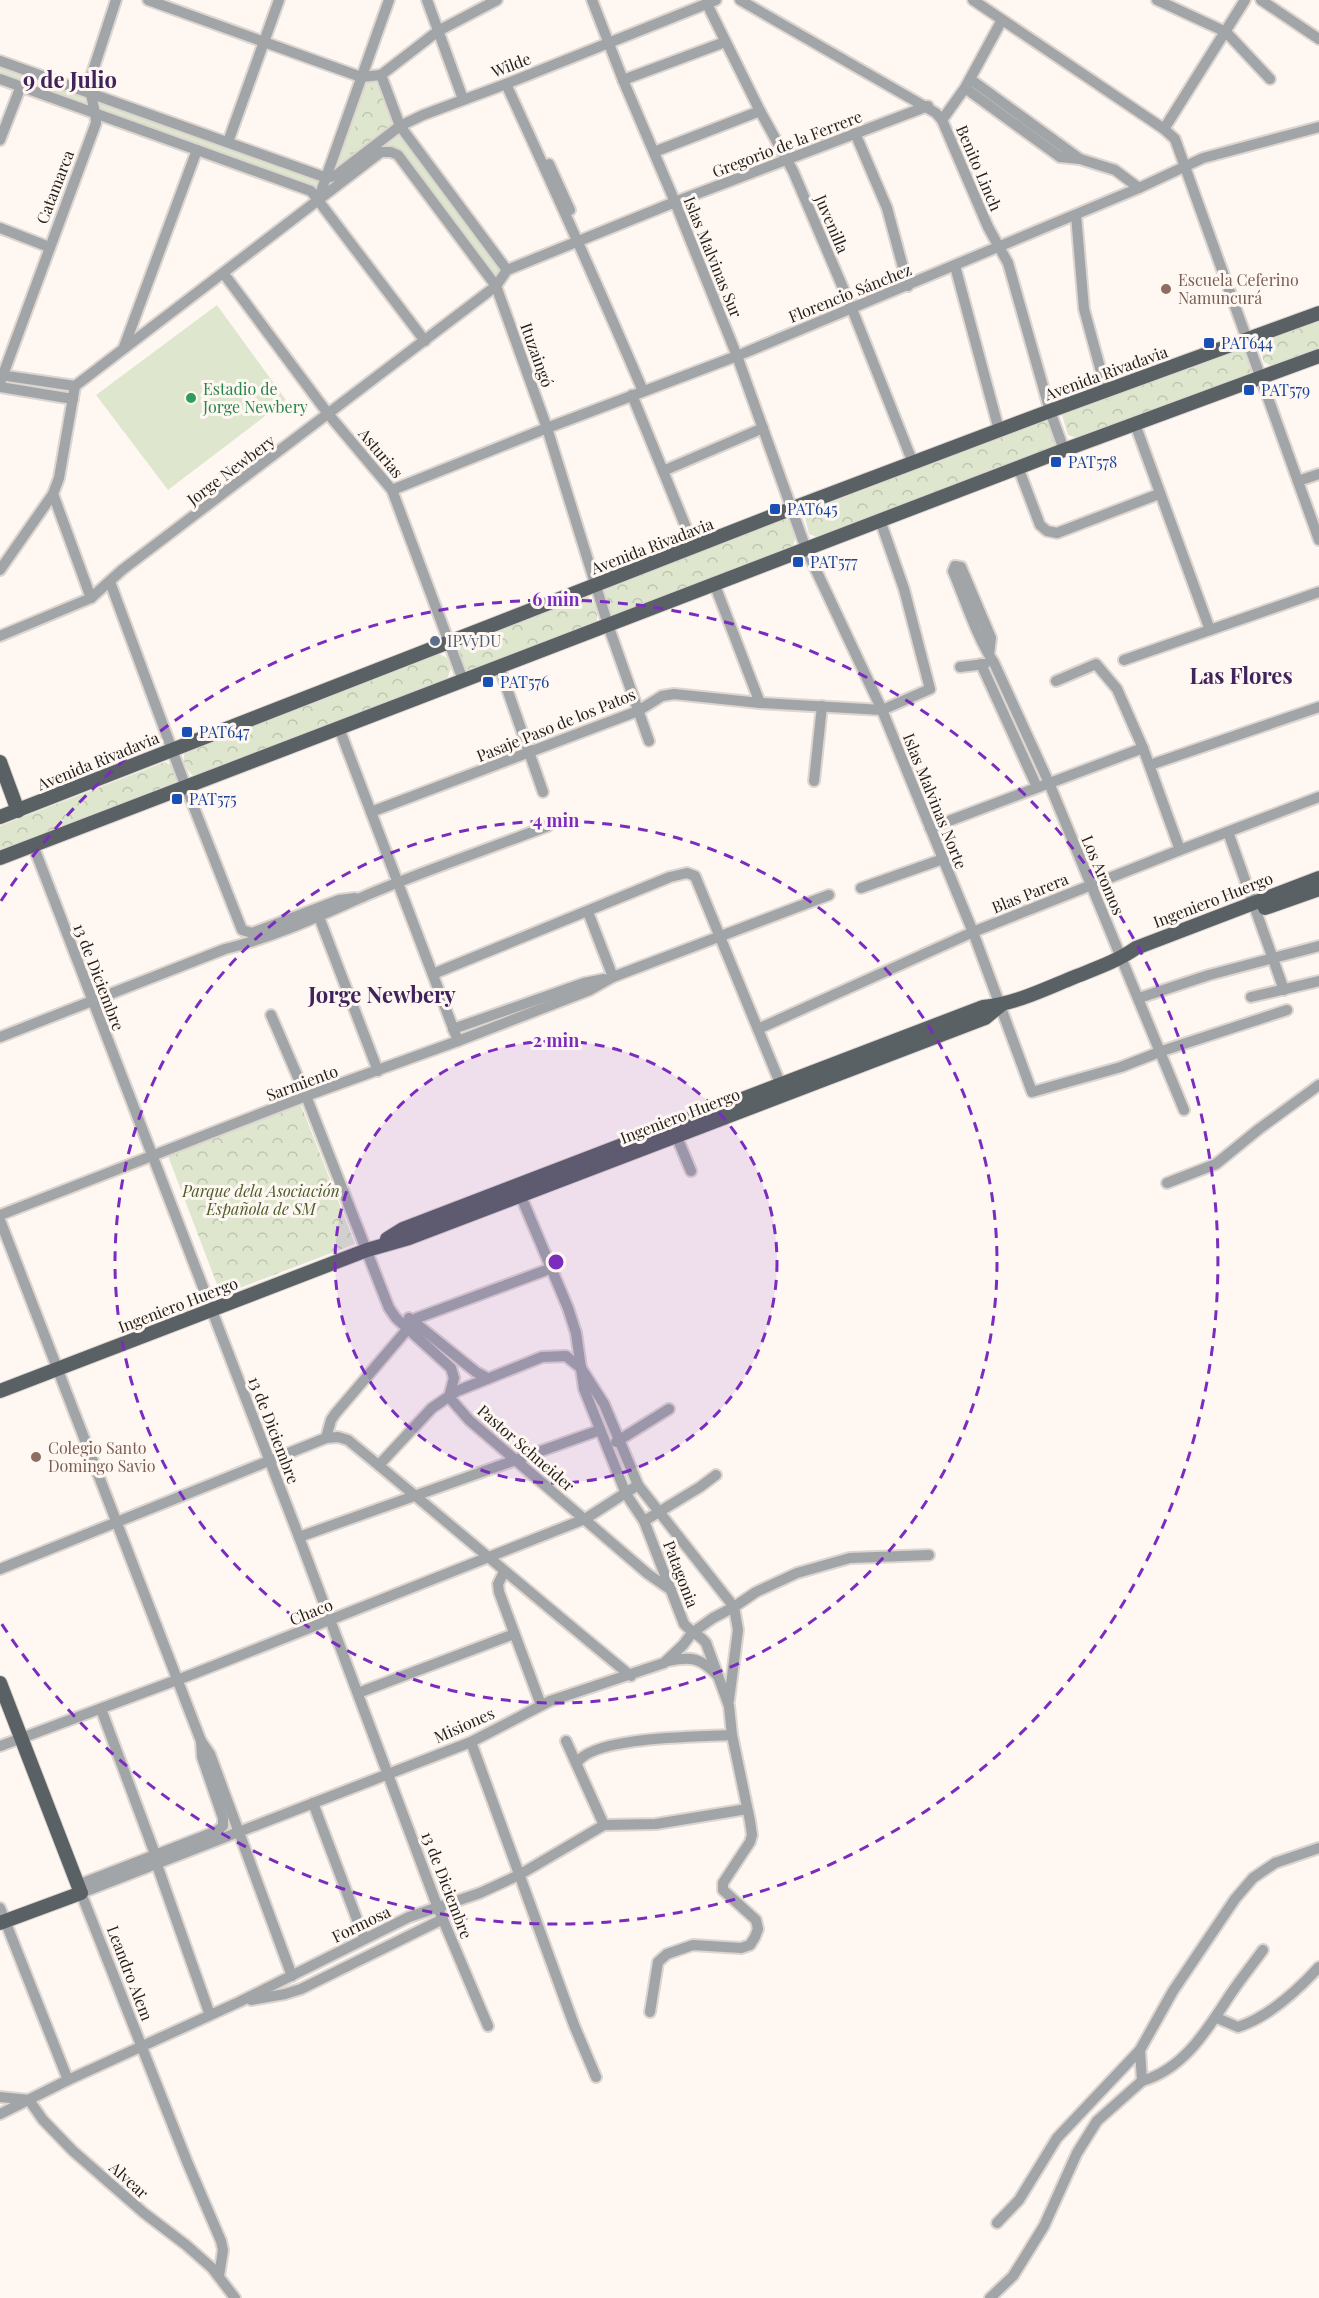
<svg xmlns="http://www.w3.org/2000/svg" width="1319" height="2298" viewBox="0 0 1319 2298" font-family="'Playfair Display',serif">
<style>
.green{fill:#dee7ce}
.park{fill:url(#park-crowns)}
.lines{fill:none;stroke-linecap:round;stroke-linejoin:round}
.minor-casing{stroke:#dcd5d0;stroke-width:14}
.major-casing{stroke:#dcd5d0;stroke-width:16}
.minor{stroke:#a1a5a8;stroke-width:10}
.major{stroke:#5a6165;stroke-width:14}
.ring{fill:none;stroke:#7b2cbf;stroke-width:3;stroke-dasharray:10 8}
.education-dot{fill:#8d6e63;stroke:#fff7f2;stroke-width:2}
.transit-dot{fill:#1a4fb4;stroke:#fff7f2;stroke-width:2}
.leisure-dot{fill:#2e9e5b;stroke:#fff7f2;stroke-width:2}
.service-dot{fill:#5c6f8a;stroke:#fff7f2;stroke-width:2}
.labels{text-anchor:middle;stroke-width:6;stroke-linejoin:round;paint-order:stroke}
.street-label{font-size:16px;fill:#24211e;stroke:#fff7f2}
.education-label{font-size:16px;fill:#785e54;stroke:#fff7f2;text-anchor:start}
.transit-label{font-size:16px;fill:#164399;stroke:#fff7f2;text-anchor:start}
.leisure-label{font-size:16px;fill:#27864d;stroke:#fff7f2;text-anchor:start}
.service-label{font-size:16px;fill:#4e5e75;stroke:#fff7f2;text-anchor:start}
.park-label{font-size:16px;font-style:italic;fill:#4c5b29;stroke:#fff7f2}
.district-label{font-size:22px;font-weight:bold;fill:#41235c;stroke:#fff7f2}
.centre{fill:#7b2cbf;stroke:#fff7f2;stroke-width:3}
.ring-label{font-size:18px;text-anchor:middle;font-weight:bold;fill:#7b2cbf;stroke:#fff7f2;stroke-width:6;stroke-linejoin:round;paint-order:stroke}
</style>
<defs>
<pattern id="park-crowns" width="20" height="18" patternUnits="userSpaceOnUse" patternTransform="scale(1.5)"><rect width="20" height="18" fill="#dee7ce"/><path d="M2 6a3 3 0 1 1 6 0M12 15a3 3 0 1 1 6 0" fill="none" stroke="#bec6b0"/></pattern>
</defs>
<rect width="100%" height="100%" fill="#fff7f2"/>
<g class="green">
<path d="M 0,61 L 327,177 L 361,77 L 381,75 L 400,126 L 507,270 L 496,286 L 391,152 L 318,200 L 311,191 L 0,79 Z"/>
<path d="M 217,305 L 286,400 L 168,490 L 96,395 Z"/>
</g>
<g class="park">
<path d="M 373,83 L 384,89 L 396,116 C 390,133 367,150 350,155 L 352,134 Z"/>
<path d="M 1319,318 L 1319,348 L 1271,366 L 1264,362 L 1258,343 L 1263,338 Z"/>
<path d="M 1246,348 L 1257,368 L 1253,373 L 1076,438 L 1068,435 L 1062,415 L 1066,411 L 1232,351 Z"/>
<path d="M 1043,420 L 1050,423 L 1058,439 L 1056,445 L 817,537 L 809,534 L 804,513 Z"/>
<path d="M 786,519 C 795,525 797,535 793,546 L 614,616 L 609,615 L 602,595 L 603,590 L 610,586 Z"/>
<path d="M 586,595 C 594,601 598,610 597,620 L 593,624 L 471,670 C 459,670 458,656 457,646 Z"/>
<path d="M 438,653 L 447,658 L 451,669 L 447,679 L 202,775 L 192,775 C 185,768 181,759 186,750 Z"/>
<path d="M 165,762 L 173,766 L 178,780 L 173,784 L 0,850 L 0,826 Z"/>
<path d="M 301,1105 L 355,1244 L 221,1295 L 168,1156 Z"/>
</g>
<g class="lines">
<defs>
<g id="minor">
<path d="M 148,0 L 361,77 L 381,75"/>
<path d="M 427,0 L 463,99"/>
<path d="M 592,0 L 623,80 L 675,202 L 737,356 L 806,549 L 882,710 L 973,932 L 1032,1092 L 1121,1067 L 1162,1051 L 1287,1010"/>
<path d="M 740,0 L 936,113 L 942,120 L 988,227 L 1008,263 L 1050,411 L 1064,450"/>
<path d="M 973,0 L 1164,129 L 1175,139 L 1319,540"/>
<path d="M 1157,0 L 1226,32 L 1270,79"/>
<path d="M 1261,0 L 1319,39"/>
<path d="M 707,4 L 760,111 L 793,171 L 852,309 L 913,463"/>
<path d="M 0,61 L 327,178"/>
<path d="M 381,75 L 400,126 L 507,270"/>
<path d="M 381,75 L 438,31 L 497,0"/>
<path d="M 0,79 L 311,191 L 425,341"/>
<path d="M 970,79 L 1080,159"/>
<path d="M 623,80 L 725,42"/>
<path d="M 506,84 C 553,186 599,288 643,391"/>
<path d="M 965,88 L 1060,157 L 1080,159 L 1115,170 L 1139,188"/>
<path d="M 942,120 L 965,88 L 1002,20"/>
<path d="M 1164,129 L 1245,0"/>
<path d="M 855,133 L 887,208 L 908,286"/>
<path d="M 0,140 L 21,86"/>
<path d="M 228,142 L 279,0"/>
<path d="M 654,152 L 760,111"/>
<path d="M 549,164 L 570,210"/>
<path d="M 327,178 L 335,176 L 400,126 L 423,115 L 506,84 L 716,0"/>
<path d="M 318,200 L 389,0"/>
<path d="M 1076,215 L 1084,309 L 1106,390"/>
<path d="M 0,228 L 49,247"/>
<path d="M 955,266 L 999,430"/>
<path d="M 224,274 L 329,415 L 392,490 L 463,680"/>
<path d="M 124,347 L 197,150"/>
<path d="M 0,375 L 75,386"/>
<path d="M 0,383 L 96,123 C 96,109 90,97 89,83 L 116,0"/>
<path d="M 75,386 L 381,152 L 391,152 L 398,155 L 496,286 L 547,428 L 608,625 L 649,741"/>
<path d="M 0,387 L 73,399"/>
<path d="M 632,395 L 694,547"/>
<path d="M 1135,424 L 1210,630"/>
<path d="M 1018,467 L 1040,525 L 1047,531 L 1057,533 L 1159,494"/>
<path d="M 663,471 L 763,428"/>
<path d="M 1298,481 L 1319,474"/>
<path d="M 392,490 L 547,428 L 737,356 L 1139,188 L 1203,158 L 1319,127"/>
<path d="M 53,494 L 91,598"/>
<path d="M 0,570 L 53,494 L 59,478 L 75,386"/>
<path d="M 110,582 L 184,782 L 242,930 L 252,933 L 339,900 L 355,898"/>
<path d="M 714,583 L 760,703"/>
<path d="M 0,636 L 91,598 L 122,570 L 496,286 L 507,270 L 675,202 L 928,106"/>
<path d="M 989,655 L 991,638 L 961,567 L 955,566 L 953,571 C 966,602 976,635 994,663 L 1049,783 L 1184,1110"/>
<path d="M 1124,660 L 1319,592"/>
<path d="M 981,664 L 1037,787"/>
<path d="M 499,666 L 543,792"/>
<path d="M 960,667 L 985,664"/>
<path d="M 1056,681 L 1096,664 L 1117,689 L 1143,748 L 1180,850"/>
<path d="M 339,728 L 458,1041"/>
<path d="M 1150,765 L 1319,707"/>
<path d="M 814,781 L 822,706"/>
<path d="M 371,812 L 638,711 L 662,696 L 674,694 L 760,703 L 882,710 L 930,689 L 904,589 L 880,520"/>
<path d="M 930,828 L 1143,748"/>
<path d="M 1228,832 L 1284,990"/>
<path d="M 33,845 L 299,1537 L 438,1908 L 488,2026"/>
<path d="M 861,888 L 943,859"/>
<path d="M 588,912 L 613,977"/>
<path d="M 319,917 L 378,1071"/>
<path d="M 433,974 L 670,877 L 687,873 L 695,876 L 780,1083"/>
<path d="M 1251,997 L 1319,981"/>
<path d="M 1139,998 L 1209,975 L 1319,946"/>
<path d="M 271,1015 L 306,1096 L 389,1308 L 396,1318 L 451,1368 L 454,1378 L 449,1397 L 469,1420 L 648,1574 L 671,1590"/>
<path d="M 453,1029 L 584,983 L 604,979"/>
<path d="M 758,1029 L 973,932 L 1180,850 L 1319,797"/>
<path d="M 0,1037 L 225,949 C 275,937 321,915 367,895 C 426,870 488,849 548,826"/>
<path d="M 676,1135 L 691,1171"/>
<path d="M 1167,1183 L 1216,1164 L 1259,1129 L 1319,1085"/>
<path d="M 520,1194 L 568,1308 L 576,1333 L 584,1389 L 626,1494 L 644,1521 L 684,1624 C 691,1632 700,1635 706,1643 L 729,1706 L 732,1735 L 750,1821 L 752,1835 L 750,1842 L 723,1883 L 723,1890 L 756,1920 L 758,1929 L 755,1937 L 750,1945 L 741,1948 L 693,1945 L 667,1954 L 658,1962 L 650,2012"/>
<path d="M 0,1215 L 306,1096 L 458,1041 L 590,990 L 613,977 L 829,895"/>
<path d="M 0,1220 L 201,1741 L 210,1754 L 292,1976"/>
<path d="M 409,1318 L 476,1372 L 487,1378"/>
<path d="M 326,1438 L 331,1420 L 335,1414 L 417,1318 L 552,1268"/>
<path d="M 616,1442 L 669,1409"/>
<path d="M 379,1465 L 432,1408 L 457,1391 L 542,1357 L 566,1356 L 581,1368 L 604,1404 L 638,1485 L 734,1607 L 738,1630 L 729,1700"/>
<path d="M 644,1521 L 700,1487 L 716,1475"/>
<path d="M 299,1537 L 600,1430"/>
<path d="M 0,1569 L 326,1438 L 338,1437 L 348,1440 C 443,1518 536,1598 631,1676"/>
<path d="M 504,1572 L 498,1584 L 499,1592 L 541,1705"/>
<path d="M 668,1661 C 692,1656 701,1658 718,1676"/>
<path d="M 358,1693 L 514,1634"/>
<path d="M 101,1709 L 155,1854"/>
<path d="M 566,1741 L 604,1825"/>
<path d="M 471,1742 L 574,2025 L 596,2077"/>
<path d="M 0,1746 L 193,1674 L 585,1519 L 638,1485"/>
<path d="M 577,1763 C 593,1736 700,1737 732,1735"/>
<path d="M 313,1803 L 364,1938"/>
<path d="M 157,1865 L 210,2015"/>
<path d="M 78,1885 L 217,1831 L 223,1826 L 223,1818 L 202,1757 L 201,1741"/>
<path d="M 0,1908 L 68,2080"/>
<path d="M 251,2000 L 285,1994 L 301,1989 L 443,1919"/>
<path d="M 1217,2018 L 1238,2027 C 1269,2017 1297,1991 1319,1967"/>
<path d="M 1142,2081 C 1184,2069 1207,2030 1230,1995 C 1240,1980 1252,1965 1263,1950"/>
<path d="M 0,2097 L 29,2100 L 43,2120 L 73,2151 L 144,2213 L 186,2245 L 212,2268 L 235,2298"/>
<path d="M 0,2114 L 68,2080 L 239,2002 L 409,1917 L 480,1893 L 519,1875 L 604,1825 L 656,1824 L 747,1809"/>
<path d="M 997,2223 L 1019,2200 L 1057,2138 L 1140,2050"/>
<path d="M 219,2276 L 223,2250 L 221,2241 L 188,2164 L 81,1893 L 471,1742 L 550,1701 L 664,1663 L 683,1645 L 692,1633 L 713,1618 L 734,1607 L 756,1592 L 797,1573 L 850,1558 L 929,1555"/>
<path d="M 990,2298 L 1013,2276 L 1044,2226 L 1077,2153 L 1097,2121 L 1142,2081 L 1140,2050 L 1173,1991 L 1235,1899 L 1253,1878 L 1275,1863 L 1319,1848"/>
</g>
<g id="major">
<path d="M 0,762 L 18,811"/>
<path d="M 0,817 L 793,508 L 1050,411 L 1319,313"/>
<path d="M 0,858 L 1064,450 L 1319,356"/>
<path d="M 1265,908 L 1319,889"/>
<path d="M 387,1239 L 403,1229 L 983,1007 C 1014,1004 1043,990 1072,978 C 1094,969 1116,962 1136,948 L 1319,878"/>
<path d="M 0,1391 L 367,1250 L 409,1238 L 985,1018 L 1001,1005"/>
<path d="M 0,1683 L 81,1893 L 0,1923"/>
</g>
</defs>
<use href="#minor" class="minor-casing"/>
<use href="#major" class="major-casing"/>
<use href="#minor" class="minor"/>
<use href="#major" class="major"/>
</g>
<circle cx="556" cy="1262" r="221" fill="#7b2cbf" fill-opacity=".12"/>
<g class="ring">
<circle cx="556" cy="1262" r="221"/>
<circle cx="556" cy="1262" r="441"/>
<path d="M1 901A662 662 0 1 1 1 1623"/>
</g>
<g class="education-dot">
<circle cx="1166" cy="289" r="6"/>
<circle cx="36" cy="1457" r="6"/>
</g>
<g class="transit-dot">
<rect x="1203" y="337" width="12" height="12" rx="3"/>
<rect x="1243" y="384" width="12" height="12" rx="3"/>
<rect x="1050" y="456" width="12" height="12" rx="3"/>
<rect x="769" y="503" width="12" height="12" rx="3"/>
<rect x="792" y="556" width="12" height="12" rx="3"/>
<rect x="482" y="676" width="12" height="12" rx="3"/>
<rect x="181" y="726" width="12" height="12" rx="3"/>
<rect x="171" y="793" width="12" height="12" rx="3"/>
</g>
<circle class="leisure-dot" cx="191" cy="398" r="6"/>
<circle class="service-dot" cx="435" cy="641" r="6"/>
<g class="labels">
<g class="street-label">
<text transform="translate(511 65) rotate(-21)" y="6">Wilde</text>
<text transform="translate(787 144) rotate(-21)" y="6">Gregorio de la Ferrere</text>
<text transform="translate(979 168) rotate(67)" y="6">Benito Linch</text>
<text transform="translate(55 187) rotate(-69)" y="6">Catamarca</text>
<text transform="translate(832 224) rotate(67)" y="6">Juvenilla</text>
<text transform="translate(713 257) rotate(68)" y="6">Islas Malvinas Sur</text>
<text transform="translate(850 293) rotate(-22)" y="6">Florencio Sánchez</text>
<text transform="translate(537 355) rotate(70)" y="6">Ituzaingó</text>
<text transform="translate(1106 373) rotate(-20)" y="6">Avenida Rivadavia</text>
<text transform="translate(381 453) rotate(50)" y="6">Asturias</text>
<text transform="translate(231 470) rotate(-37)" y="6">Jorge Newbery</text>
<text transform="translate(652 546) rotate(-21)" y="6">Avenida Rivadavia</text>
<text transform="translate(556 725) rotate(-22)" y="6">Pasaje Paso de los Patos</text>
<text transform="translate(98 761) rotate(-22)" y="6">Avenida Rivadavia</text>
<text transform="translate(935 801) rotate(68)" y="6">Islas Malvinas Norte</text>
<text transform="translate(1103 875) rotate(67)" y="6">Los Aromos</text>
<text transform="translate(1030 893) rotate(-22)" y="6">Blas Parera</text>
<text transform="translate(1213 900) rotate(-21)" y="6">Ingeniero Huergo</text>
<text transform="translate(99 977) rotate(69)" y="6">13 de Diciembre</text>
<text transform="translate(302 1083) rotate(-20)" y="6">Sarmiento</text>
<text transform="translate(680 1116) rotate(-21)" y="6">Ingeniero Huergo</text>
<text transform="translate(178 1305) rotate(-21)" y="6">Ingeniero Huergo</text>
<text transform="translate(274 1430) rotate(69)" y="6">13 de Diciembre</text>
<text transform="translate(526 1448) rotate(41)" y="6">Pastor Schneider</text>
<text transform="translate(681 1574) rotate(69)" y="6">Patagonia</text>
<text transform="translate(311 1612) rotate(-22)" y="6">Chaco</text>
<text transform="translate(464 1725) rotate(-24)" y="6">Misiones</text>
<text transform="translate(447 1885) rotate(69)" y="6">13 de Diciembre</text>
<text transform="translate(361 1924) rotate(-26)" y="6">Formosa</text>
<text transform="translate(130 1973) rotate(69)" y="6">Leandro Alem</text>
<text transform="translate(129 2180) rotate(42)" y="6">Alvear</text>
</g>
<g class="education-label">
<text x="1178" y="286">Escuela Ceferino<tspan x="1178" dy="18">Namuncurá</tspan></text>
<text x="48" y="1454">Colegio Santo<tspan x="48" dy="18">Domingo Savio</tspan></text>
</g>
<g class="transit-label">
<text x="1221" y="349">PAT644</text>
<text x="1261" y="396">PAT579</text>
<text x="1068" y="468">PAT578</text>
<text x="787" y="515">PAT645</text>
<text x="810" y="568">PAT577</text>
<text x="500" y="688">PAT576</text>
<text x="199" y="738">PAT647</text>
<text x="189" y="805">PAT575</text>
</g>
<g class="leisure-label">
<text x="203" y="395">Estadio de<tspan x="203" dy="18">Jorge Newbery</tspan></text>
</g>
<g class="service-label">
<text x="447" y="647">IPVyDU</text>
</g>
<g class="park-label">
<text x="261" y="1197">Parque dela Asociación<tspan x="261" dy="18">Española de SM</tspan></text>
</g>
<g class="district-label">
<text x="70" y="88">9 de Julio</text>
<text x="1241" y="684">Las Flores</text>
<text x="382" y="1003">Jorge Newbery</text>
</g>
</g>
<circle cx="556" cy="1262" r="9" class="centre"/>
<g class="ring-label">
<text x="556" y="606">6 min</text>
<text x="556" y="827">4 min</text>
<text x="556" y="1047">2 min</text>
</g>
</svg>
